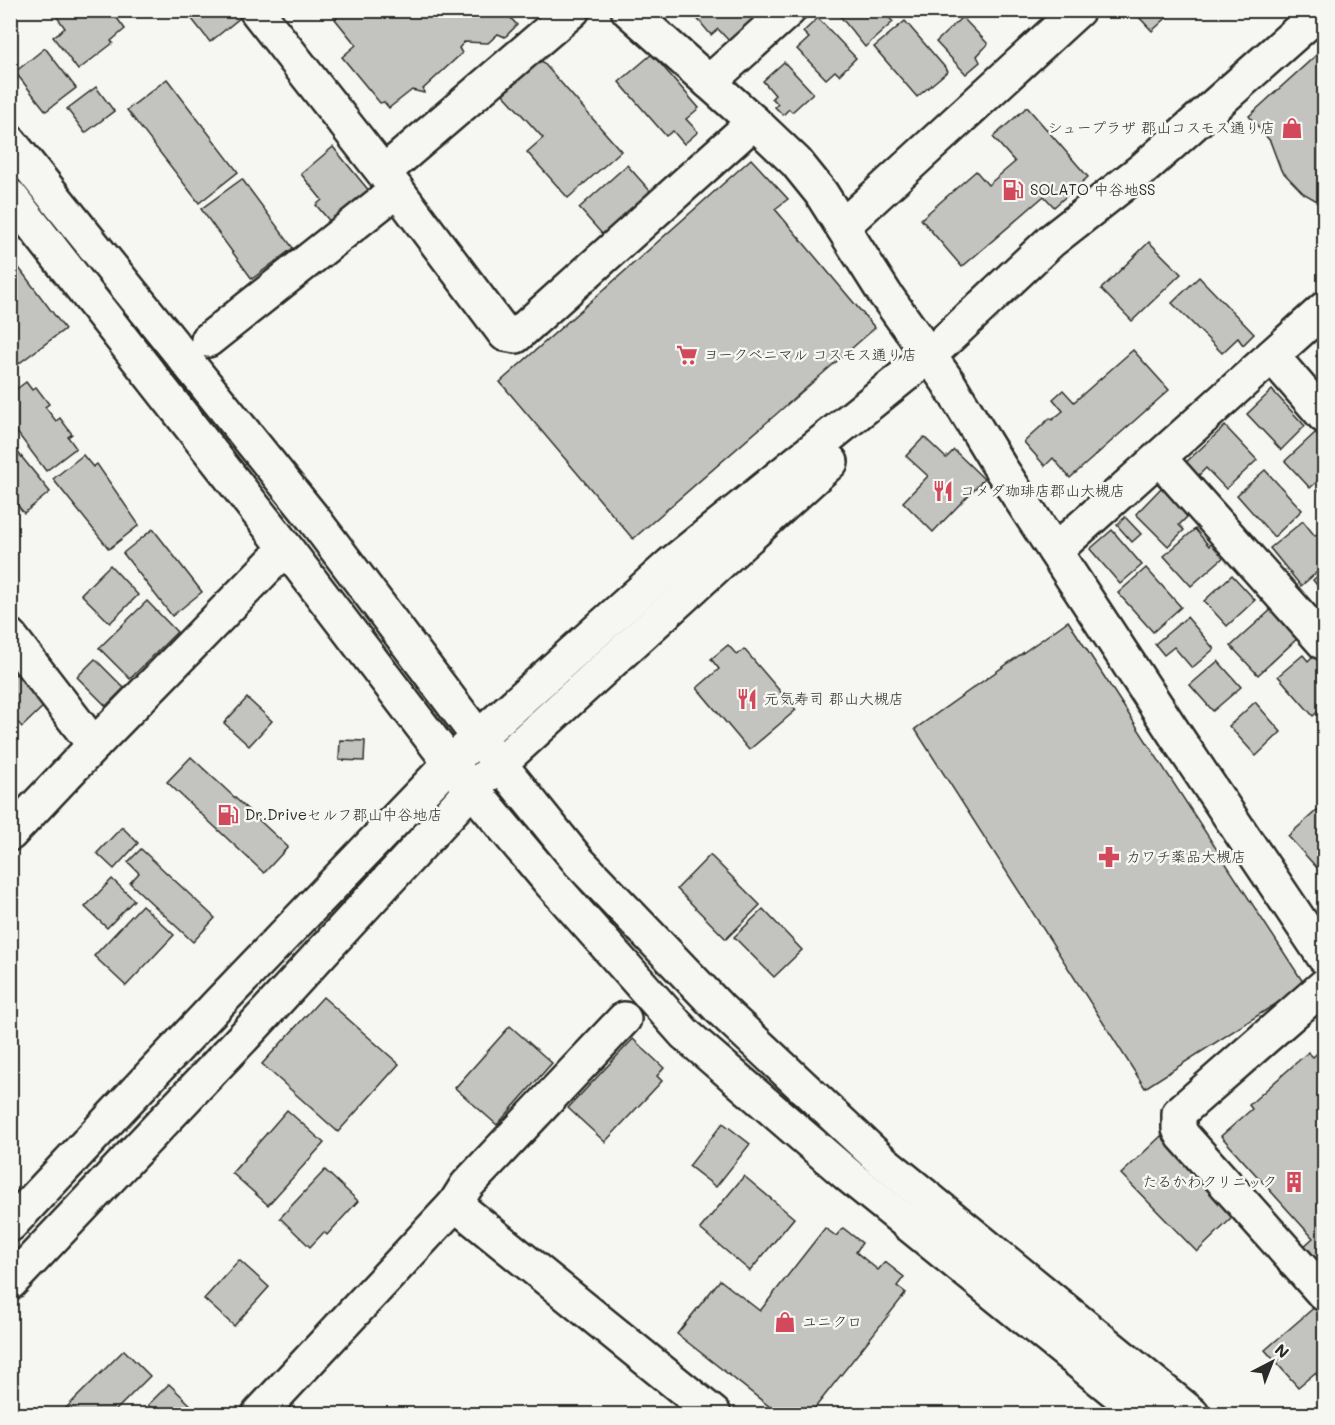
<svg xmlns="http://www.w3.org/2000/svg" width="1335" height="1425" viewBox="0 0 1335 1425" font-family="Mali,'Klee One',sans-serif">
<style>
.building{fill:#c3c3c0;stroke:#2b2b2b;stroke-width:1.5}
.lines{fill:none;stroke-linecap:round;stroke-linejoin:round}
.minor-casing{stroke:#2b2b2b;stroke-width:38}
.tertiary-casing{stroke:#2b2b2b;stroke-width:38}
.minor{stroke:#f6f6f2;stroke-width:33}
.tertiary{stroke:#f6f6f2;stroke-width:33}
.labels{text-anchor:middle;stroke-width:5;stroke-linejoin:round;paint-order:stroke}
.poi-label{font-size:15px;fill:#2b2b2b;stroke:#f6f6f2;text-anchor:start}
</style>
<rect width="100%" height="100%" fill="#f6f6f2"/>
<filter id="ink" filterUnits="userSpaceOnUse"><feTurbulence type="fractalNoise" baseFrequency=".0167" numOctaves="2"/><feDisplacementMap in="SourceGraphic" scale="12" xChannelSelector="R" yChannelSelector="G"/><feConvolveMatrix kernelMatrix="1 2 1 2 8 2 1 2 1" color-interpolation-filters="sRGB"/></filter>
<g filter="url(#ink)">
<g class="building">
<path d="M 52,10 L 111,10 L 125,29 L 111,41 L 113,43 L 78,70 L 53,37 L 65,28 Z"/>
<path d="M 191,10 L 236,10 L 241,17 L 210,42 L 188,14 Z"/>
<path d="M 345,10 L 478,10 L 482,14 L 486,10 L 516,10 L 509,16 L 517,25 L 505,37 L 498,34 L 488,43 L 464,42 L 459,48 L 462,53 L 423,89 L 424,93 L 412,90 L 389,108 L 384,102 L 380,103 L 342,57 L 356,45 L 335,19 Z"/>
<path d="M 690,10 L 753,10 L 759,18 L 731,43 L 718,29 L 711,35 Z"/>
<path d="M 835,10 L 883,10 L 893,22 L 865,47 Z"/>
<path d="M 944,10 L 959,10 L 951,18 Z"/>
<path d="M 1139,10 L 1175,10 L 1152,31 L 1137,15 L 1141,12 Z"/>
<path d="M 962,17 L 988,44 L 977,56 L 980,62 L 966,74 L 936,42 Z"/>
<path d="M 818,18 L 856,58 L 839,75 L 835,71 L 826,79 L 797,49 L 809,38 L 803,32 Z"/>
<path d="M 905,21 L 948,71 L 917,97 L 874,47 Z"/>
<path d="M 45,48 L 76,88 L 46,111 L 15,72 Z"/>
<path d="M 1323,49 L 1324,51 L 1324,205 L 1303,193 L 1281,170 L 1270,141 L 1249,116 Z"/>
<path d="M 652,54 L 699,108 L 686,119 L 698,132 L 684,144 L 673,131 L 666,136 L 619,82 Z"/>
<path d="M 541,60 L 621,151 L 568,198 L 527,152 L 543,138 L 503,94 Z"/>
<path d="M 784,62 L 813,93 L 792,112 L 789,109 L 783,115 L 775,107 L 778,104 L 772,98 L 775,95 L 763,81 Z"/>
<path d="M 167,79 L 238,172 L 199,203 L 127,110 Z"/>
<path d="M 96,87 L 114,111 L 85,133 L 67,109 Z"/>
<path d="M 1027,107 L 1088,177 L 1054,207 L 1044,196 L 962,267 L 921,219 L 976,171 L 988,185 L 1015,162 L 993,137 Z"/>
<path d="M 333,147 L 370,192 L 332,224 L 316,205 L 322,200 L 301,174 Z"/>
<path d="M 751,159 L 788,199 L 775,209 L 875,328 L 633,539 L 500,382 Z"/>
<path d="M 627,165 L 651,192 L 603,235 L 579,208 Z"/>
<path d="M 242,179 L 293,248 L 252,279 L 201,209 Z"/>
<path d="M 1149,242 L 1181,274 L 1132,321 L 1101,289 Z"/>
<path d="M 10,256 L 65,329 L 10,370 Z"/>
<path d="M 1199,277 L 1254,334 L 1243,345 L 1238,338 L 1222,353 L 1172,303 Z"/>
<path d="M 1324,348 L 1324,365 L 1316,356 Z"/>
<path d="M 1133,350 L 1169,390 L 1070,478 L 1053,458 L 1045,466 L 1024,442 L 1050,418 L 1052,420 L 1063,411 L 1053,399 L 1063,390 L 1074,402 Z"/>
<path d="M 26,382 L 32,390 L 36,387 L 49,404 L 45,407 L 56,421 L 60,418 L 72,434 L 68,437 L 76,448 L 46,471 L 10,423 L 10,394 Z"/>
<path d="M 1272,390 L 1305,426 L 1281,450 L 1247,414 Z"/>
<path d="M 1225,426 L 1257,460 L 1226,489 L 1206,468 L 1195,479 L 1183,465 Z"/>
<path d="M 1315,433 L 1324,443 L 1324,482 L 1320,479 L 1310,488 L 1285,461 Z"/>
<path d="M 924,437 L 946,458 L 954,450 L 984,479 L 933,532 L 903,502 L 928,476 L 906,456 Z"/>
<path d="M 16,450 L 50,492 L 24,513 L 10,496 L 10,455 Z"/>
<path d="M 83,455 L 93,467 L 97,464 L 139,525 L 109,549 L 53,479 Z"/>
<path d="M 1265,470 L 1302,510 L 1274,537 L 1237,495 Z"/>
<path d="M 1324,485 L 1324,497 L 1319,490 Z"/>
<path d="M 1162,487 L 1190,514 L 1179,525 L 1184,530 L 1168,546 L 1136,514 Z"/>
<path d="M 1125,517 L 1141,534 L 1132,542 L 1117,525 Z"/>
<path d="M 1303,521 L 1315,536 L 1322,530 L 1324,534 L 1324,566 L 1301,586 L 1270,548 Z"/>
<path d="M 153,529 L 202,592 L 172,616 L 123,553 Z"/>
<path d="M 1195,529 L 1209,546 L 1212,542 L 1225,556 L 1191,586 L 1164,556 Z"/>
<path d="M 1112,530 L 1142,565 L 1120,584 L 1090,549 Z"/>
<path d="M 110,565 L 138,595 L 110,623 L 81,594 Z"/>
<path d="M 1146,568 L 1181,607 L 1153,632 L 1118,593 Z"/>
<path d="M 1324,570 L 1324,594 L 1313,580 Z"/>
<path d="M 1232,575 L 1255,600 L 1227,626 L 1204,601 Z"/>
<path d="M 147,601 L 177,632 L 130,679 L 99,648 Z"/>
<path d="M 1274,607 L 1300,636 L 1258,675 L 1231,646 Z"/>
<path d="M 1187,617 L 1214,649 L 1192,668 L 1174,647 L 1164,655 L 1155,644 Z"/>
<path d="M 1068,621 L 1305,985 L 1145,1088 L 915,729 Z"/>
<path d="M 728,645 L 737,655 L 744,649 L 796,710 L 749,750 L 697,688 L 719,669 L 711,659 Z"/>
<path d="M 1315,654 L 1324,665 L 1324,706 L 1313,716 L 1278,676 L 1303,655 L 1308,661 Z"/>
<path d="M 95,659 L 124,688 L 106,706 L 77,677 Z"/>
<path d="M 1218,661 L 1241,687 L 1213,711 L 1190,685 Z"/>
<path d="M 17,673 L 47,703 L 22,727 L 10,714 L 10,679 Z"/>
<path d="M 247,698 L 272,721 L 249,746 L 224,723 Z"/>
<path d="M 1255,702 L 1281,732 L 1256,756 L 1229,726 Z"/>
<path d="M 340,740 L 365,741 L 364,761 L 339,760 Z"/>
<path d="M 191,757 L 288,847 L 264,873 L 167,782 Z"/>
<path d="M 1324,804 L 1324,869 L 1323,867 L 1319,870 L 1288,836 Z"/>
<path d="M 122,827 L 138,843 L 114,869 L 97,853 Z"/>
<path d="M 141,849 L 215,918 L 193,942 L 130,883 L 139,873 L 128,862 Z"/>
<path d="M 710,855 L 760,905 L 726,939 L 677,889 Z"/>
<path d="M 112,879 L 134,900 L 107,928 L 85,907 Z"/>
<path d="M 142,905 L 174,935 L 126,986 L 94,956 Z"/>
<path d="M 763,909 L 802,950 L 774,977 L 734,937 Z"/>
<path d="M 323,997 L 399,1064 L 338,1132 L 262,1064 Z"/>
<path d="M 510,1026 L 552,1063 L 497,1125 L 455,1088 Z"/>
<path d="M 633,1039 L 664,1068 L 657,1076 L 662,1081 L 605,1142 L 568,1108 Z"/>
<path d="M 1324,1047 L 1324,1274 L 1302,1248 L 1313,1238 L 1221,1136 L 1252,1109 L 1249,1105 L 1306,1054 L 1308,1052 L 1313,1057 Z"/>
<path d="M 287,1110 L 324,1143 L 268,1205 L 232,1173 Z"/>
<path d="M 723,1123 L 750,1144 L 716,1187 L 689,1166 Z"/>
<path d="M 1161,1136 L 1236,1214 L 1197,1252 L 1121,1174 Z"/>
<path d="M 325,1170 L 358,1201 L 327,1235 L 324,1232 L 310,1247 L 280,1218 Z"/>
<path d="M 744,1176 L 794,1218 L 750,1271 L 700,1229 Z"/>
<path d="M 825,1228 L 836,1236 L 843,1228 L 862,1243 L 856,1252 L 878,1270 L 885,1262 L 904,1277 L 897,1286 L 906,1293 L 810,1414 L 779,1414 L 677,1334 L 720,1280 L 760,1311 Z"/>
<path d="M 239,1260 L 269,1287 L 234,1326 L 204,1299 Z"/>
<path d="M 1317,1305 L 1324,1313 L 1324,1383 L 1315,1373 L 1298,1387 L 1265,1350 Z"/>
<path d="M 124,1350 L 150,1376 L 112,1414 L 60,1414 Z"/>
<path d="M 169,1384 L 200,1414 L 158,1414 L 148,1405 Z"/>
</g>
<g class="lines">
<defs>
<g id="minor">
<path d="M 256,10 L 397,190 L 505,334 L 516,336 L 754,122"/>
<path d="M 628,10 L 754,122 L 796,162 L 821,193 L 885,294 L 948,382 L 1001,469 L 1176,736 L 1324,957"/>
<path d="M 709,82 L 789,10"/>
<path d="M 384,172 L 573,10"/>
<path d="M 843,226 L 1078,10"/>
<path d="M 208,340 L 397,190"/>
<path d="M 1272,356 L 1324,416"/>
<path d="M 1159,458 L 1324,643"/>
<path d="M 1055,551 L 1324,309"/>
<path d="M 10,636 L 94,745"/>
<path d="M 10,834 L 94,745 L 286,548"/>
<path d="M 1324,986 L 1179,1113 L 1179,1129 L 1183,1136 L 1324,1294"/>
<path d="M 455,1204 L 467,1185 L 624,1019"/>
<path d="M 259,1414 L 455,1204 L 714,1414"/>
</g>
<g id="tertiary">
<path d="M 10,142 L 313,518 L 478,737 L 579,862 L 719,1008 L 880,1159 L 1192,1414"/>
<path d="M 10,196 L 286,548 L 450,763 L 550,882 L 685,1034 L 849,1176 L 1143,1414"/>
<path d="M 10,1225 L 219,1003 L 450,763 L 671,564 L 930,355 L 1051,241 L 1143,169 L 1322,10"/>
<path d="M 10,1283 L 254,1026 L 472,789 L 831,462"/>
</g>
</defs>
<use href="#minor" class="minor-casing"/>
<use href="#tertiary" class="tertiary-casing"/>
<use href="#minor" class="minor"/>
<use href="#tertiary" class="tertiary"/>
</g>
</g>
<defs>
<symbol id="shop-bare" viewBox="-9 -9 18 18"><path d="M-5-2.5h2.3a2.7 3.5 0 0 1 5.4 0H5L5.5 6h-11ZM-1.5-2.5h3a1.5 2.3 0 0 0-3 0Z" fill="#d1495b" stroke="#f6f6f2" stroke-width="2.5" paint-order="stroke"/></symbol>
<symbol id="fuel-bare" viewBox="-9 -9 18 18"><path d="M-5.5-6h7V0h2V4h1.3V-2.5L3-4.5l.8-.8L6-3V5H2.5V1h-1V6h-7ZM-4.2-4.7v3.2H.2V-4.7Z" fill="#d1495b" stroke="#f6f6f2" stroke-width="2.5" paint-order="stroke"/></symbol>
<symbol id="supermarket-bare" viewBox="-9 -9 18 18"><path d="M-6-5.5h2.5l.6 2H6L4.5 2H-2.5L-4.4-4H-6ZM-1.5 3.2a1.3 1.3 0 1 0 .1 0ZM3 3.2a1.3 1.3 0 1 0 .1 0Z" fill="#d1495b" stroke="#f6f6f2" stroke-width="2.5" paint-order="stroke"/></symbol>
<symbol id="restaurant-bare" viewBox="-9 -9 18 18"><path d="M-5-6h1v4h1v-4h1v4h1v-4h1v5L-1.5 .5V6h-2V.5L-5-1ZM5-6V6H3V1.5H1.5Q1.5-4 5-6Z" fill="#d1495b" stroke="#f6f6f2" stroke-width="2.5" paint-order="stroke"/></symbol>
<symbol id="pharmacy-bare" viewBox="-9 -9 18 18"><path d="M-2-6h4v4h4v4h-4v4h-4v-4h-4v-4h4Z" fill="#d1495b" stroke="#f6f6f2" stroke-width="2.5" paint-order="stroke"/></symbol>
<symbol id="building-bare" viewBox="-9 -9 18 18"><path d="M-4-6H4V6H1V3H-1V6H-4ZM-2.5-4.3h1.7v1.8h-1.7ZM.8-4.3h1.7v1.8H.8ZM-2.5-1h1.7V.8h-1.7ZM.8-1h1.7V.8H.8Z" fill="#d1495b" stroke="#f6f6f2" stroke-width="2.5" paint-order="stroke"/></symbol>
</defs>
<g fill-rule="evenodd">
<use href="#shop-bare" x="1277" y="113" width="30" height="30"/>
<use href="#fuel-bare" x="998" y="175" width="30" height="30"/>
<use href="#supermarket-bare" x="672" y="340" width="30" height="30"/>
<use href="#restaurant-bare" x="928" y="476" width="30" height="30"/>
<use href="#restaurant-bare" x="732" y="684" width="30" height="30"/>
<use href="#fuel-bare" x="213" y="800" width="30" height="30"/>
<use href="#pharmacy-bare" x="1094" y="842" width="30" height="30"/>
<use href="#building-bare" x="1279" y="1167" width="30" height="30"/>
<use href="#shop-bare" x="770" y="1307" width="30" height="30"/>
</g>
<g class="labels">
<g class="poi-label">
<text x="1275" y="133" text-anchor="end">シュープラザ 郡山コスモス通り店</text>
<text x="1030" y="195">SOLATO 中谷地SS</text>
<text x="704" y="360">ヨークベニマル コスモス通り店</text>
<text x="960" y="496">コメダ珈琲店郡山大槻店</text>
<text x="764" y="704">元気寿司 郡山大槻店</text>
<text x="245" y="820">Dr.Driveセルフ郡山中谷地店</text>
<text x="1126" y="862">カワチ薬品大槻店</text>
<text x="1277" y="1187" text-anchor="end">たるかわクリニック</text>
<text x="802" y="1327">ユニクロ</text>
</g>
</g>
<rect width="1335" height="1425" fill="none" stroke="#f6f6f2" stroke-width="36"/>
<rect x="18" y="18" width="1299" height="1389" fill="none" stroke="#2b2b2b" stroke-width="2" filter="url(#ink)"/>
<g transform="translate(1272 1362) rotate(42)" stroke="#f6f6f2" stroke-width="4.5" paint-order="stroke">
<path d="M0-4.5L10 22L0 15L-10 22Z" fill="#2b2b2b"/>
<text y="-9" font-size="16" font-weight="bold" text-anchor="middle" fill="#2b2b2b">N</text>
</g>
</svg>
